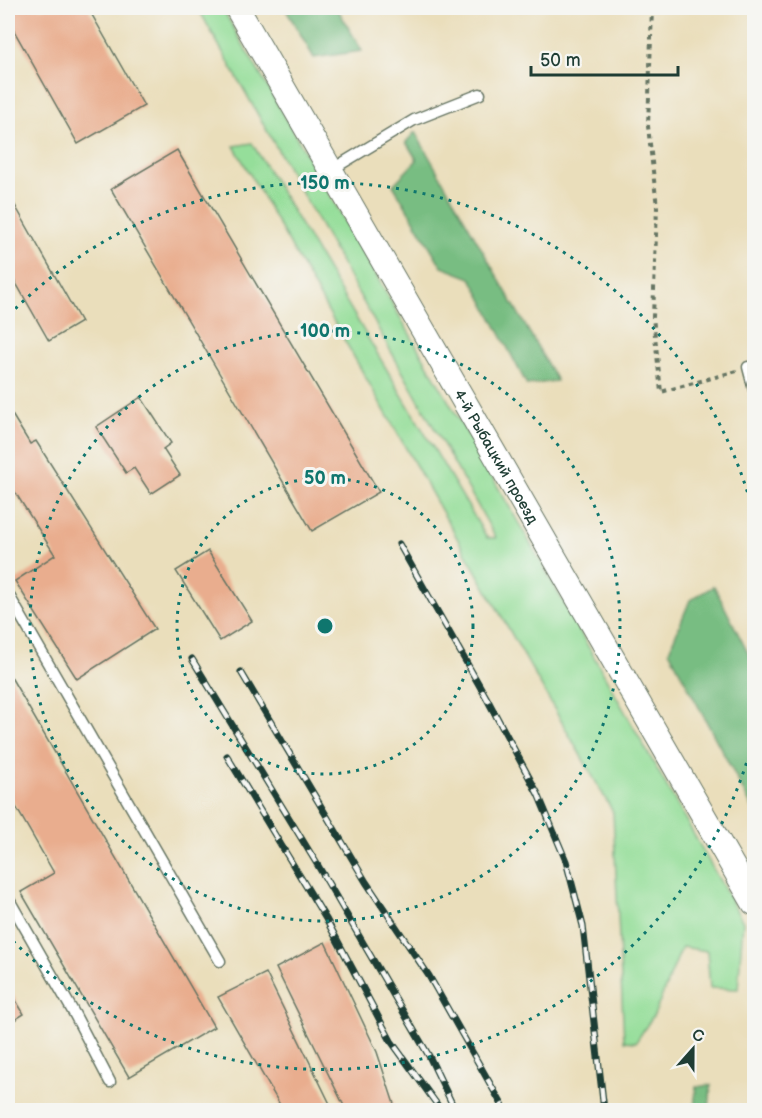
<svg xmlns="http://www.w3.org/2000/svg" width="762" height="1118" viewBox="0 0 762 1118" font-family="'Balsamiq Sans',sans-serif">
<style>
.green{fill:#95de9a;stroke:#5a8e67;stroke-width:1.5}
.forest{fill:#78bd82;stroke:#4c7d5b;stroke-width:1.5}
.building{fill:#e9ad8e}
.lines{fill:none;stroke-linecap:round;stroke-linejoin:round}
.service-casing{stroke:#667563;stroke-width:13}
.tertiary-casing{stroke:#667563;stroke-width:26}
.path{stroke:#667563;stroke-width:4;stroke-dasharray:4.5 4.5;stroke-linecap:butt}
.service{stroke:#fff;stroke-width:10}
.tertiary{stroke:#fff;stroke-width:24}
.rail-casing{stroke:#1f3d34;stroke-width:7}
.rail{stroke:#f6f6f2;stroke-width:4.5;stroke-dasharray:14;stroke-linecap:butt}
.ring{fill:none;stroke:#0f766e;stroke-width:3;stroke-dasharray:3 6}
.labels{text-anchor:middle;stroke-width:6;stroke-linejoin:round;paint-order:stroke}
.street-label{font-size:15px;fill:#1f3d34;stroke:#f6f6f2}
.centre{fill:#0f766e;stroke:#f6f6f2;stroke-width:3}
.ring-label{font-size:18px;text-anchor:middle;font-weight:bold;fill:#0f766e;stroke:#f6f6f2;stroke-width:6;stroke-linejoin:round;paint-order:stroke}
</style>
<rect width="100%" height="100%" fill="#f6f6f2"/>
<filter id="ink" filterUnits="userSpaceOnUse"><feTurbulence type="fractalNoise" baseFrequency=".0167" numOctaves="2"/><feDisplacementMap in="SourceGraphic" scale="12" xChannelSelector="R" yChannelSelector="G"/><feConvolveMatrix kernelMatrix="1 2 1 2 8 2 1 2 1" color-interpolation-filters="sRGB"/></filter>
<filter id="wash" filterUnits="userSpaceOnUse"><feTurbulence type="fractalNoise" baseFrequency=".008" numOctaves="4" result="noise"/><feDisplacementMap in="SourceGraphic" scale="24" xChannelSelector="R" yChannelSelector="G"/><feGaussianBlur stdDeviation="1.35" result="paint"/><feColorMatrix in="noise" values="0 0 0 0 0 0 0 0 0 0 0 0 0 0 0 0 0 1.4 0 .05"/><feComposite in="paint" operator="in"/></filter>
<g filter="url(#wash)">
<rect width="100%" height="100%" fill="#eadebb"/>
<path class="green" d="M 198,8 L 222,8 L 525,534 L 743,922 L 738,989 L 710,988 L 707,951 L 682,947 L 655,1013 L 636,1042 L 624,1041 L 613,812 L 234,146 L 252,143 L 487,538 L 496,538 Z"/>
<g class="forest">
<path d="M 285,8 L 337,8 L 362,51 L 314,58 Z"/>
<path d="M 415,132 L 557,381 L 527,385 L 471,278 L 442,267 L 393,185 L 417,160 L 406,142 Z"/>
<path d="M 714,586 L 754,665 L 754,811 L 669,651 L 690,600 Z"/>
<path d="M 711,1085 L 709,1110 L 694,1110 L 696,1087 Z"/>
</g>
<g id="blocks">
<g class="building">
<path d="M 8,8 L 88,8 L 144,106 L 78,144 L 8,20 Z"/>
<path d="M 177,150 L 379,492 L 312,531 L 111,189 Z"/>
<path d="M 8,193 L 81,322 L 49,341 L 8,269 Z"/>
<path d="M 141,397 L 171,443 L 163,449 L 180,475 L 151,494 L 134,468 L 126,473 L 96,427 Z"/>
<path d="M 8,408 L 30,444 L 36,441 L 155,629 L 77,679 L 15,581 L 55,555 L 8,481 Z"/>
<path d="M 208,551 L 252,621 L 220,641 L 176,571 Z"/>
<path d="M 8,672 L 214,1027 L 129,1077 L 21,892 L 54,873 L 8,793 Z"/>
<path d="M 325,942 L 377,1052 L 396,1110 L 346,1110 L 276,968 Z"/>
<path d="M 266,973 L 333,1110 L 283,1110 L 218,997 Z"/>
<path d="M 8,987 L 24,1014 L 8,1024 Z"/>
</g>
</g>
</g>
<g filter="url(#ink)">
<use href="#blocks" fill-opacity="0" stroke="#667563" stroke-width="1.5"/>
<g class="lines">
<defs>
<g id="service">
<path d="M 331,170 L 414,120 L 480,94"/>
<path d="M 748,367 L 754,390"/>
<path d="M 8,594 L 220,961"/>
<path d="M 8,898 L 75,1015 L 110,1082"/>
</g>
<g id="tertiary">
<path id="s1" d="M 237,8 L 754,903"/>
</g>
</defs>
<use href="#service" class="service-casing"/>
<use href="#tertiary" class="tertiary-casing"/>
<path class="path" d="M 652,8 L 648,126 L 657,207 L 653,317 L 661,392 L 737,371"/>
<use href="#service" class="service"/>
<use href="#tertiary" class="tertiary"/>
<defs>
<g id="rail">
<path d="M 399,544 L 486,697 L 538,794 L 566,861 L 583,926 L 604,1110"/>
<path d="M 192,659 L 317,864 L 429,1056 L 455,1110"/>
<path d="M 241,672 L 366,882 L 429,976 L 505,1110"/>
<path d="M 227,756 L 326,919 L 391,1041 L 441,1110"/>
</g>
</defs>
<use href="#rail" class="rail-casing"/>
<use href="#rail" class="rail"/>
</g>
</g>
<g class="ring">
<circle cx="325" cy="626" r="148"/>
<circle cx="325" cy="626" r="295"/>
<path d="M754 737A443 443 0 0 1 9 937M9 315A443 443 0 0 1 754 515"/>
</g>
<g class="labels">
<g class="street-label">
<text dy="5" stroke="none"><textPath href="#s1" startOffset="518">4-й Рыбацкий проезд</textPath></text>
</g>
</g>
<circle cx="325" cy="626" r="9" class="centre"/>
<g class="ring-label">
<text x="325" y="189">150 m</text>
<text x="325" y="337">100 m</text>
<text x="325" y="484">50 m</text>
</g>
<rect width="762" height="1118" fill="none" stroke="#f6f6f2" stroke-width="30"/>
<g transform="translate(693 1049) rotate(21)" stroke="#f6f6f2" stroke-width="4.5" paint-order="stroke">
<path d="M0-4.5L10 22L0 15L-10 22Z" fill="#1f3d34"/>
<text y="-9" font-size="16" font-weight="bold" text-anchor="middle" fill="#1f3d34">С</text>
</g>
<path d="M531 66v9h147v-9" fill="none" stroke="#1f3d34" stroke-width="3"/>
<text x="540" y="66" font-size="18" fill="#1f3d34" stroke="#f6f6f2" stroke-width="4.5" paint-order="stroke">50 m</text>
</svg>
